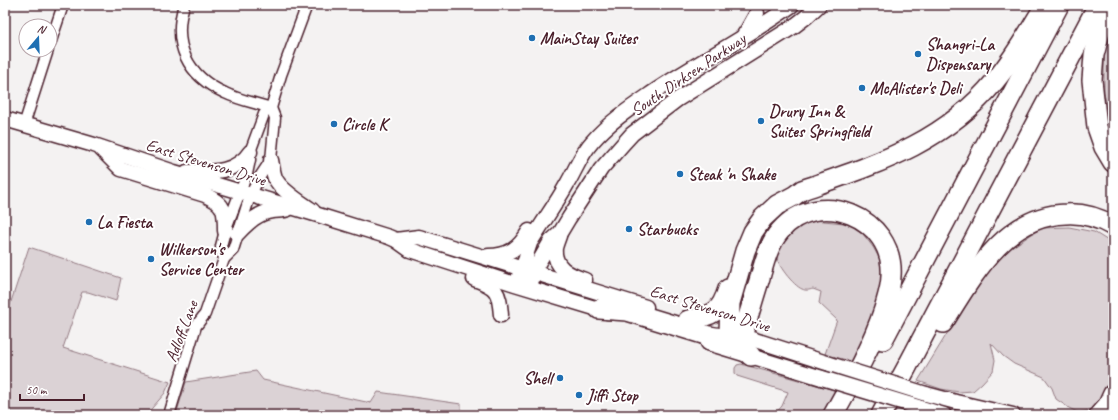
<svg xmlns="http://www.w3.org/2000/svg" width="1118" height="420" viewBox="0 0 1118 420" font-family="Caveat,sans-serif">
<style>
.green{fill:#dbd2d5;stroke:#927880}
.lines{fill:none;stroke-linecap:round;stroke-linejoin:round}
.street-casing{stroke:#4a1f2b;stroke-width:13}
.secondary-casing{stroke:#4a1f2b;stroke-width:17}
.highway-casing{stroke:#4a1f2b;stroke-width:22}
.street{stroke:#fff;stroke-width:10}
.secondary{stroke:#fff;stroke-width:14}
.highway{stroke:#fff;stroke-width:19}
.secondary-bridge-casing{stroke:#4a1f2b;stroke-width:17;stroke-linecap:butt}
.secondary-bridge{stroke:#fff;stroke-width:14}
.poi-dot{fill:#1f6fb2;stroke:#fff;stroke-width:1.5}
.labels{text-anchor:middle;stroke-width:4;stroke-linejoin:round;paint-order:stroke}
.poi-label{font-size:17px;font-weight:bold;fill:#4a1f2b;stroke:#fff;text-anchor:start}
.street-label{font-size:17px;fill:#4a1f2b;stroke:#fff}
</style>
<rect width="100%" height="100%" fill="#f4f2f2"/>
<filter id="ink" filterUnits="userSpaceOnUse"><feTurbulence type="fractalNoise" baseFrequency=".025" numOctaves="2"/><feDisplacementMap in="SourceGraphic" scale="8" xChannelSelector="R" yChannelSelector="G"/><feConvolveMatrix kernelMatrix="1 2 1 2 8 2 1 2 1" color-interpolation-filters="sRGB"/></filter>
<g filter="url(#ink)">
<g class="green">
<path d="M 1113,26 L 1113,134 L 1111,128 L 1104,92 L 1104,50 Z"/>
<path d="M 813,220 L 844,223 L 854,227 L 863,234 L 873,247 L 882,263 L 883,275 L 877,306 L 853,362 L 825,354 L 837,320 L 819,303 L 821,292 L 813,289 C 809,290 806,291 802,289 C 794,286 775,263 777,255 C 777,252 779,249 780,247 C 787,232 799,227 813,220 Z"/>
<path d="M 1069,227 L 1094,232 L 1113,244 L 1113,376 L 1100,399 L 1090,410 L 1079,413 L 1069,408 L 1056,399 L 1052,388 L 1044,377 L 1014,364 L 1003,356 L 991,343 L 995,360 L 993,371 L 982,383 L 973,391 L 959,392 L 941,389 L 918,381 L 983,275 L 1011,248 L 1041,228 Z"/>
<path d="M 29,247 L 121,278 L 116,301 L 88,292 L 82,292 L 63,348 L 170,382 L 165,393 L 146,415 L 21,415 L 5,413 L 5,320 Z"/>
<path d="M 741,364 L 838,391 L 825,415 L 774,415 L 782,406 L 788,392 L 737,376 L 735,373 L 735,368 L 737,365 Z"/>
<path d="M 256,371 L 263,380 L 371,403 L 378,392 L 461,404 L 461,415 L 176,415 L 186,382 Z"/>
</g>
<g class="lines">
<defs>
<g id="street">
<path d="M 184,5 C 172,44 187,76 225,93 C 239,100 256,103 271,108"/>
<path d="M 50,44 L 63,5"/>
<path d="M 24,125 L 48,50"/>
<path d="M 224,259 L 221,246 L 225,231 L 247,174 L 250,160 L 250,152 L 264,114 L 271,108 L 281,75 L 307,5"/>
<path d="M 169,415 L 196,326 L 205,314 L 224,259 L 233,250 L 250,196 L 259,178 L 271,160 L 275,118 L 271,108"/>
</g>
<g id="secondary">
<path d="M 744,35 L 748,29 L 757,13"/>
<path d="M 5,119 L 94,145 L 174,172 L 318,215 L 389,237 L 396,240 L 410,250 L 515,284 L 608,312"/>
<path d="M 101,149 L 121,169 L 205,195 C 225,204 225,210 225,231"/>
<path d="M 271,160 C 272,166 273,172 275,178 C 280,190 302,203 313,211"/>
<path d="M 187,172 C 210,172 236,174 250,152"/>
<path d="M 237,234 C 247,224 257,213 272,211 C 278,210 283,211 288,209"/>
<path d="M 559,236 C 558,239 556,244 555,248 C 553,267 569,275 585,280"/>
<path d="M 396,240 L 419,237 L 646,307"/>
<path d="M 488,256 C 509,256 519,248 529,231"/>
<path d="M 519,276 L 526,258 L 527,252 L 530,243 C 542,223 556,204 567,184 C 576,169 581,154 592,142 C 611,120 635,105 658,89 C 702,60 749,36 792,5"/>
<path d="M 474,279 C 497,287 499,291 501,315"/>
<path d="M 531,280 L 533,272 L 551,241 L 560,233 L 569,218 L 601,169 L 623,144 L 632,134 L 678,99 L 793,27 L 806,17 L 819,5"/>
<path d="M 733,333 L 830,364"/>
<path d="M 708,343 L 822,378"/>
<path d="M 926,394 L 956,402 L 1013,415"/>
<path d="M 918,407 L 944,415"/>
</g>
<g id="highway">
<path d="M 1112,5 L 1102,25 L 1094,55 L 1092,80 L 1097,127 L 1104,147 L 1113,162"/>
<path d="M 599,309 L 627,311 L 709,336 L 734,340 L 742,336 C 748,318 753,300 759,281 C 764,264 768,245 780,231 C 818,186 895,217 891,276 C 891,287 887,298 884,309 C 872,346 852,381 833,415"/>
<path d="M 688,320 C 713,315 720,314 728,289"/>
<path d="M 943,323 C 972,277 1005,215 1066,214 C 1083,213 1099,218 1113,226"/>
<path d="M 883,340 L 1059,5"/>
<path d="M 751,356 L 734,340 L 729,332 L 730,303 L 745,251 L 753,232 L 763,218 L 777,205 L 794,196 L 802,190 C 876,164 943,144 995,81 C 1014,58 1030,31 1045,5"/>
<path d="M 881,415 L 907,367 L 1098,5"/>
<path d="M 1099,415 L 1108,405 L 1113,394"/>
</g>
</defs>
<use href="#street" class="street-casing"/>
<use href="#secondary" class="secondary-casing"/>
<use href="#highway" class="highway-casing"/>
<use href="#street" class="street"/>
<use href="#secondary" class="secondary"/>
<use href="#highway" class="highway"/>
<defs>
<g id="secondary-bridge">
<path d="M 830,364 L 926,394"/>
<path d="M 822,378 L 918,407"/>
</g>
</defs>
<use href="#secondary-bridge" class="secondary-bridge-casing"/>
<use href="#secondary-bridge" class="secondary-bridge"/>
</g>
</g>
<g class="poi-dot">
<circle cx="532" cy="38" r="4"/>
<circle cx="918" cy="54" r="4"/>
<circle cx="862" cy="88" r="4"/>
<circle cx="761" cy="121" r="4"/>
<circle cx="334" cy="124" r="4"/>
<circle cx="680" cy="174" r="4"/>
<circle cx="89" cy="222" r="4"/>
<circle cx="629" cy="229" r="4"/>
<circle cx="151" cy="259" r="4"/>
<circle cx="560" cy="378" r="4"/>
<circle cx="579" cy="395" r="4"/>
</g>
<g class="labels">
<g class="poi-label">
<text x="540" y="44">MainStay Suites</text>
<text x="926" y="50">Shangri-La<tspan x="926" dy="20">Dispensary</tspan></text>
<text x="870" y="94">McAlister's Deli</text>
<text x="769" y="117">Drury Inn &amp;<tspan x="769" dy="20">Suites Springfield</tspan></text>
<text x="342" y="130">Circle K</text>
<text x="688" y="180">Steak 'n Shake</text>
<text x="97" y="228">La Fiesta</text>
<text x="637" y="235">Starbucks</text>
<text x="159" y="255">Wilkerson's<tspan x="159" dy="20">Service Center</tspan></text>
<text x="552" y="384" text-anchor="end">Shell</text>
<text x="587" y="401">Jiffi Stop</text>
</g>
<g class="street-label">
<text transform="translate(688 74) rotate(-34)" y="6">South Dirksen Parkway</text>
<text transform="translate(206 162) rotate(17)" y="6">East Stevenson Drive</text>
<text transform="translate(710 308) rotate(17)" y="6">East Stevenson Drive</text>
<text transform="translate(181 331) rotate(-69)" y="6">Adloff Lane</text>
</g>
</g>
<rect width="1118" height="420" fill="none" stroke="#fff" stroke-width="20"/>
<rect x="10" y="10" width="1098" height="400" fill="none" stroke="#4a1f2b" stroke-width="1.5" filter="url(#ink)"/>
<g transform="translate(38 38) rotate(19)"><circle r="19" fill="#ffffff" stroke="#b7a5aa"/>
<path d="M0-3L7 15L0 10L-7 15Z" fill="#1f6fb2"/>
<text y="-6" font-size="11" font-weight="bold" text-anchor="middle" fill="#4a1f2b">N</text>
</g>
<path d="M20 394v6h64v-6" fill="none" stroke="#4a1f2b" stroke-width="2"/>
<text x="26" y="394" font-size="12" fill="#4a1f2b" stroke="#ffffff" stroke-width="3" paint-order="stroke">50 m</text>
</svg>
